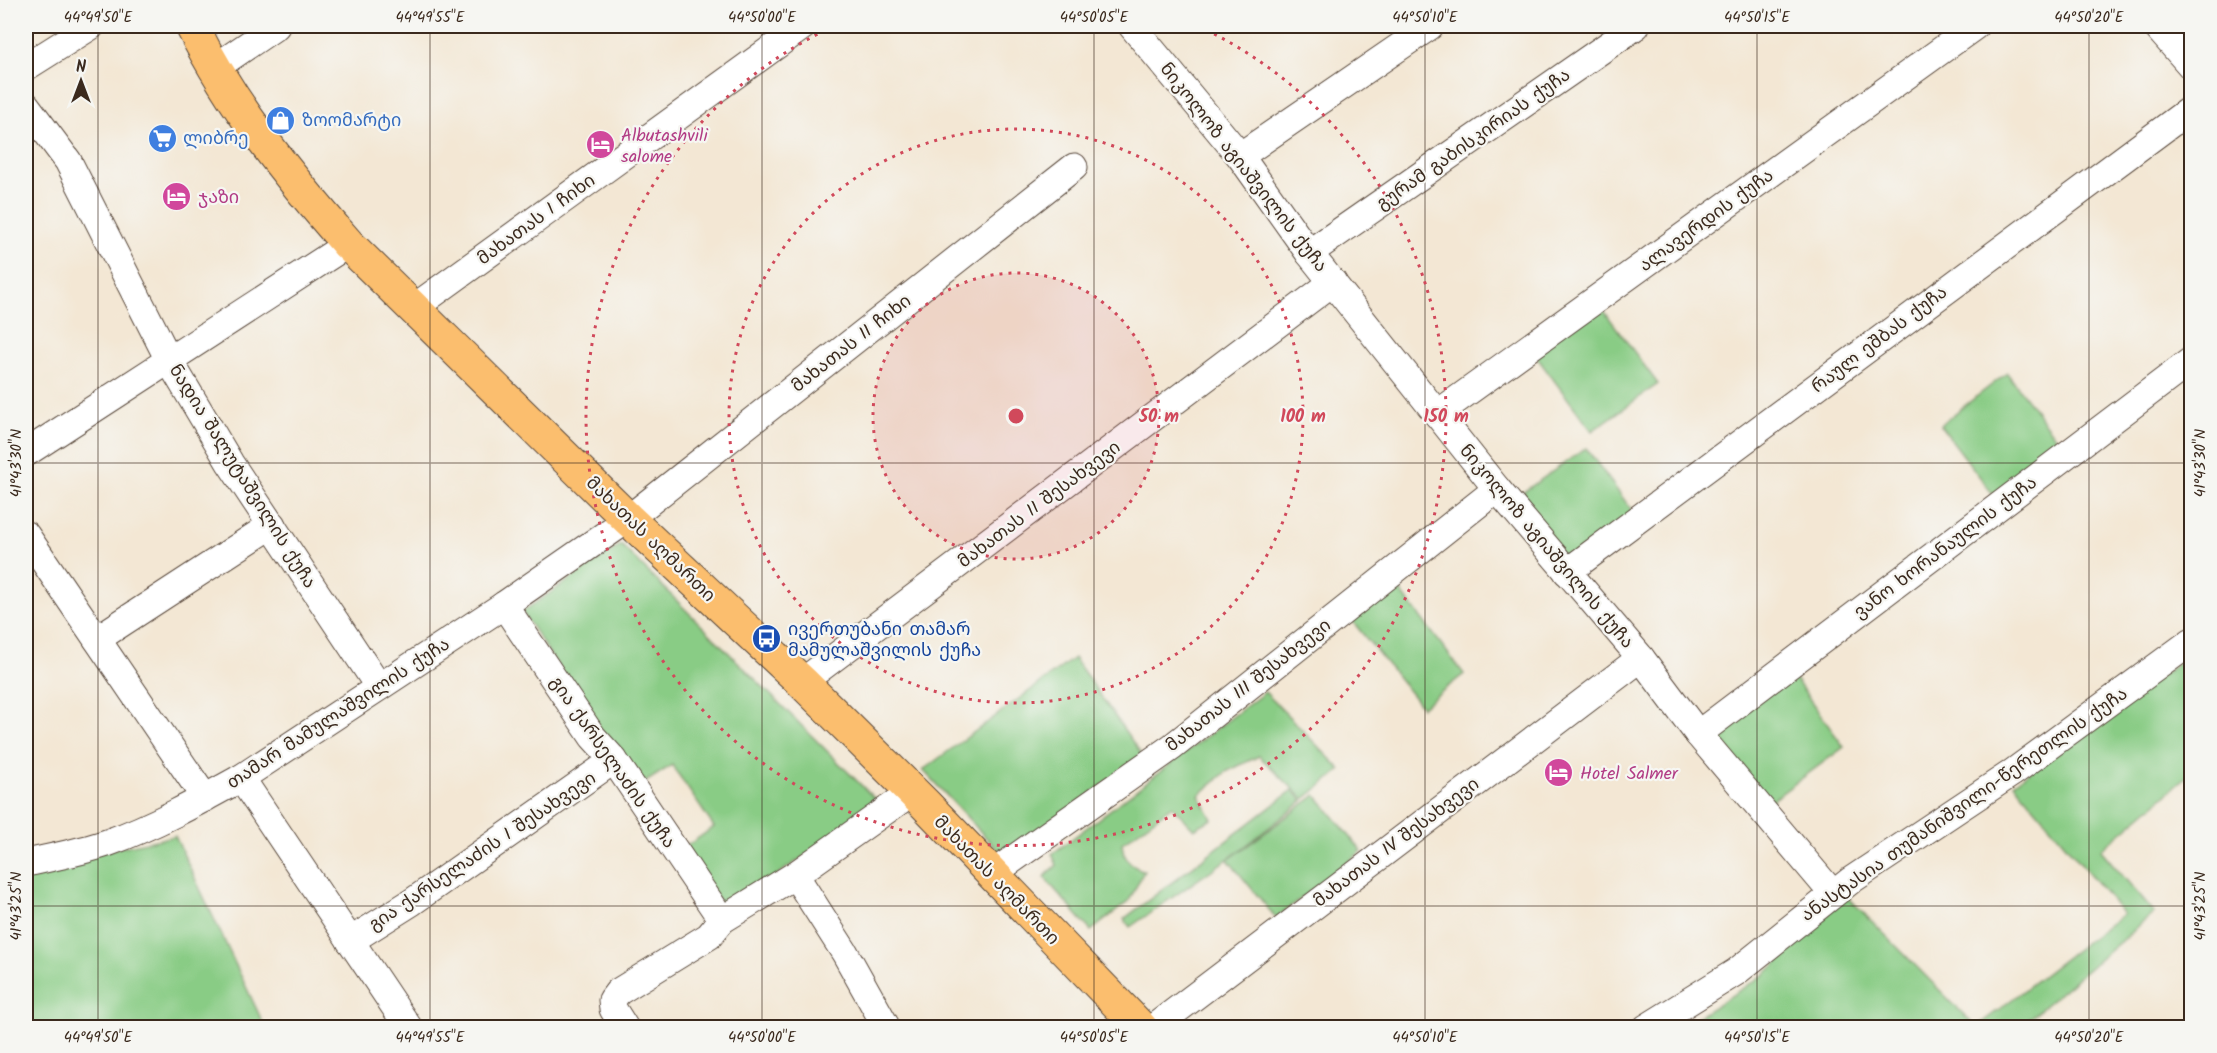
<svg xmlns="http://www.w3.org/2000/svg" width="2217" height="1053" viewBox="0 0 2217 1053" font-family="Kalam,'Noto Sans Georgian',sans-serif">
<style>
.green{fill:#89cc85;stroke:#627b52;stroke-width:1.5}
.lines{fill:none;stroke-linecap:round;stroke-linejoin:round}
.minor-casing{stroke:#574639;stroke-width:29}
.major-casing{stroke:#574639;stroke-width:35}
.minor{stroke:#fff;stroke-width:27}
.major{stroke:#fbbe6e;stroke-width:33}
.ticks{fill:none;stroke:#3b2a1e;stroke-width:1.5;stroke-opacity:0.45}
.ring{fill:none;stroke:#d1495b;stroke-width:3;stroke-dasharray:3 6}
.labels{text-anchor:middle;stroke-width:4.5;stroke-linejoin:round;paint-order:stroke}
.shop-label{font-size:18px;fill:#366cbe;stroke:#f6f6f2;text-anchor:start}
.hotel-label{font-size:18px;fill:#b23c85;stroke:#f6f6f2;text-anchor:start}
.street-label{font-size:18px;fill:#3b2a1e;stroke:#f6f6f2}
.transit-label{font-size:18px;fill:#164399;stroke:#f6f6f2;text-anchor:start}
.centre{fill:#d1495b;stroke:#f6f6f2;stroke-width:3}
.ring-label{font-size:18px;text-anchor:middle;font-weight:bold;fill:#d1495b;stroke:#f6f6f2;stroke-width:4.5;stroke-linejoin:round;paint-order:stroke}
.neatline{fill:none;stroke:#3b2a1e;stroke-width:2}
.ticks-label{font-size:15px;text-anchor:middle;fill:#3b2a1e}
</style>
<rect width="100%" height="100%" fill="#f6f6f2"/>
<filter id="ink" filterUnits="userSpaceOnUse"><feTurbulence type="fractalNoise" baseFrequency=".0167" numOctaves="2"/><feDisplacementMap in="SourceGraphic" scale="12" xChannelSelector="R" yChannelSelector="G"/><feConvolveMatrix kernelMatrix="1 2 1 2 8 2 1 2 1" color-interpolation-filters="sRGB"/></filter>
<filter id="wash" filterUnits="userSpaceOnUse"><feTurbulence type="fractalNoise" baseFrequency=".008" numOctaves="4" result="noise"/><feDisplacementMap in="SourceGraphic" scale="24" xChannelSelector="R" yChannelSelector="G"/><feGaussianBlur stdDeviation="1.35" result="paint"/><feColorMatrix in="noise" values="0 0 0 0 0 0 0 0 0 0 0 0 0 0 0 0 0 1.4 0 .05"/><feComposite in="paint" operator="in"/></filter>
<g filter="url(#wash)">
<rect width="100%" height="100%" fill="#f3e7d4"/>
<g class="green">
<path d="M 1599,304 L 1658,384 L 1592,431 L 1532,351 Z"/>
<path d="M 2007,373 L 2062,446 L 1995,497 L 1940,425 Z"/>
<path d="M 1586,448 L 1634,513 L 1567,564 L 1512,500 Z"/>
<path d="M 621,545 L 880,804 L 726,910 L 681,850 L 714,827 L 672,765 L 638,787 L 522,612 Z"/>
<path d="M 1389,576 L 1464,674 L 1422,707 L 1345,612 Z"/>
<path d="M 2191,654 L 2191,773 L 2101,850 L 2154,913 L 2022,1025 L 2023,1027 L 1680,1028 L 1764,975 L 1809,934 L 1846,895 L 1976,1027 L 2123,914 L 2014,783 Z"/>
<path d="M 1074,658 L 1142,755 L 1005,858 L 923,770 Z"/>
<path d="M 1790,672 L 1844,747 L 1767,804 L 1710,734 Z"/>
<path d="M 1265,692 L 1341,770 L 1304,799 L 1259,756 L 1226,772 L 1199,795 L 1212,819 L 1194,829 L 1172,806 L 1122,843 C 1123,858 1130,866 1144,871 L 1129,901 L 1091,931 L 1044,877 L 1057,865 L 1052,854 Z"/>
<path d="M 1293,790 L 1303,801 L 1239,851 L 1130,927 L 1124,919 Z"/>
<path d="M 1316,795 L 1362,851 L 1276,918 L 1228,860 Z"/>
<path d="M 175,836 L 265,1027 L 26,1027 L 26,867 Z"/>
</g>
</g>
<g filter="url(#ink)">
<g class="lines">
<defs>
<g id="minor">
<path d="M 1132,26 L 1240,156 L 1309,253 L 1497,489 L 1641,658 L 1698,734 L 1833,894"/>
<path d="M 2156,26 L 2192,67"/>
<path d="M 26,67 L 91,26"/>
<path d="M 213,69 L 276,26"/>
<path d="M 26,105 L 68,161 L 169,360 L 230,463 L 379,687"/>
<path d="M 1240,156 L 1430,26"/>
<path d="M 1309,253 L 1636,26"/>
<path d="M 415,307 L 803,26"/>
<path d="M 1437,414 L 1975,26"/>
<path d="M 26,453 L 348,244"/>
<path d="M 26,535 L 205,798"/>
<path d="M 1567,572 L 2192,108"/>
<path d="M 504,605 L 593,737 L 614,760 L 722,920"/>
<path d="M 97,639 L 272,525"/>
<path d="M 802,682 L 1333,282"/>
<path d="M 1698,734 L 2192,360"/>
<path d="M 241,778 L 409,1028"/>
<path d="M 26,863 C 53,857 81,852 107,843 C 154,826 198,802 241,778 L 504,605 L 628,519 L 1074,167"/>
<path d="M 992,874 L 1172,747 L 1497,489"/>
<path d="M 350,941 L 412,902 L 614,760"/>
<path d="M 625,1028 L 613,1009 L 612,1000 L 618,992 L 709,936 L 722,920 L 795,875"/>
<path d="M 887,1028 L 845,953 L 795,875 L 912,792"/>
<path d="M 1153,1028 L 1641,658"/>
<path d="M 1646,1028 L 1736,972 L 1850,881 L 2012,773 L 2192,641"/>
</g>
<path id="major" d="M 192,26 C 231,105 289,177 348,244 L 628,519 L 802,682 L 925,804 L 1141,1028"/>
</defs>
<use href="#minor" class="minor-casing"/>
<use href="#major" class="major-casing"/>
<use href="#minor" class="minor"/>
<use href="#major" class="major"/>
</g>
</g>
<path class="ticks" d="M 98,26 L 98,1028M 430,26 L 430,1028M 762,26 L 762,1028M 1094,26 L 1094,1028M 1425,26 L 1425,1028M 1757,26 L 1757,1028M 2089,26 L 2089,1028M 26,463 L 2192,463M 26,906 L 2192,906"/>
<circle cx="1016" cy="416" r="143" fill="#d1495b" fill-opacity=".12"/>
<g class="ring">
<circle cx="1016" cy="416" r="143"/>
<circle cx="1016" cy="416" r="287"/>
<path d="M1198 26A430 430 0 1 1 834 26"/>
</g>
<defs>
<symbol id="shop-disc" viewBox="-11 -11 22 22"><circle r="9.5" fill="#3f7fe0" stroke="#f6f6f2"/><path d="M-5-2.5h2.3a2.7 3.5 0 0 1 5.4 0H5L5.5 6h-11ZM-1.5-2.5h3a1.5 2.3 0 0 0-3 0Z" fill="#fff"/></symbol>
<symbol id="supermarket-disc" viewBox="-11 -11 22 22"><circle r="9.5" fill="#3f7fe0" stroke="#f6f6f2"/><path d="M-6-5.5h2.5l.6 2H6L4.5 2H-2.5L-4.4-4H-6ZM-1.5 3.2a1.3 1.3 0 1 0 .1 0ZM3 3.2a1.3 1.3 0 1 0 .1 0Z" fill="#fff"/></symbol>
<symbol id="hotel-disc" viewBox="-11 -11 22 22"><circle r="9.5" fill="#d1479c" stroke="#f6f6f2"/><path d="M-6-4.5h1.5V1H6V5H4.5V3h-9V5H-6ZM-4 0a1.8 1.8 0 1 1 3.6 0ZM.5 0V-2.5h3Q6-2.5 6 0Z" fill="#fff"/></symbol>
<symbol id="bus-disc" viewBox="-11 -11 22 22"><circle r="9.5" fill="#1a4fb4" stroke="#f6f6f2"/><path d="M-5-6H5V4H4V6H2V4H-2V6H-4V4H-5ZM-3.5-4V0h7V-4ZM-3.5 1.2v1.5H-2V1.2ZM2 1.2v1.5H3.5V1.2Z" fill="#fff"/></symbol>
</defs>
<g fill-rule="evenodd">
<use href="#shop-disc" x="264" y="104" width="33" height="33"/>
<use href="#supermarket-disc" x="146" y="122" width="33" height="33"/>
<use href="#hotel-disc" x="584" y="128" width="33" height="33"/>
<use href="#hotel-disc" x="160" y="180" width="33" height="33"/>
<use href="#bus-disc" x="750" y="622" width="33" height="33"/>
<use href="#hotel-disc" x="1542" y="756" width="33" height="33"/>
</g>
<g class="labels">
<g class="shop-label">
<text x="302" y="126">ზოომარტი</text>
<text x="183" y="144">ლიბრე</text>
</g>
<g class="hotel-label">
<text x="621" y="141">Albutashvili<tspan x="621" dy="21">salome</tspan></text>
<text x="198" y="203">ჯაზი</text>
<text x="1580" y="779">Hotel Salmer</text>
</g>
<g class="street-label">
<text transform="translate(1473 139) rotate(-35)" y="6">გურამ გაბისკირიას ქუჩა</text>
<text transform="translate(1244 167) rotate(52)" y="6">ნიკოლოზ აგიაშვილის ქუჩა</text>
<text transform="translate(536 219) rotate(-36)" y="6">მახათას I ჩიხი</text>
<text transform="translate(1706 220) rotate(-36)" y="6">ალავერდის ქუჩა</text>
<text transform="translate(1879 339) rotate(-37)" y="6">რაულ ეშბას ქუჩა</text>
<text transform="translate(851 343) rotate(-38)" y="6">მახათას II ჩიხი</text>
<text transform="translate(243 476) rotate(58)" y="6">ნადია შალუტაშვილის ქუჩა</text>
<text transform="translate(1039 504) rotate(-37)" y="6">მახათას II შესახვევი</text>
<text transform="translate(651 539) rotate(44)" y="6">მახათას აღმართი</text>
<text transform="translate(1547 546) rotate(50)" y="6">ნიკოლოზ აგიაშვილის ქუჩა</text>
<text transform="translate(1945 547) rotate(-37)" y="6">ვანო ხორანაულის ქუჩა</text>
<text transform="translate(1248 685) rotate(-38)" y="6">მახათას III შესახვევი</text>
<text transform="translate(338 713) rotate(-33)" y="6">თამარ მამულაშვილის ქუჩა</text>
<text transform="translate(613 762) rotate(55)" y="6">გია ქარსელაძის ქუჩა</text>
<text transform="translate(1964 804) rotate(-35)" y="6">ანასტასია თუმანიშვილი-წერეთლის ქუჩა</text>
<text transform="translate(1396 842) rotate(-37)" y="6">მახათას IV შესახვევი</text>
<text transform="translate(482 851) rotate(-34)" y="6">გია ქარსელაძის I შესახვევი</text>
<text transform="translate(997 880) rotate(46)" y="6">მახათას აღმართი</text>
</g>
<g class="transit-label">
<text x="788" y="635">ივერთუბანი თამარ<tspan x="788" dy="21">მამულაშვილის ქუჩა</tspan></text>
</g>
</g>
<circle cx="1016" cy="416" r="9" class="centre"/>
<g class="ring-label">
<text x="1159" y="422">50 m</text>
<text x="1303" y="422">100 m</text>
<text x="1446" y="422">150 m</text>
</g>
<rect width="2217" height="1053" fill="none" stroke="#f6f6f2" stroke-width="66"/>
<g transform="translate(81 81)" stroke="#f6f6f2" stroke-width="4.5" paint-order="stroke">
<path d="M0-4.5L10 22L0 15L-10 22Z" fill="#3b2a1e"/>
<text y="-9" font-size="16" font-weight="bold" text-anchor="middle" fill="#3b2a1e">N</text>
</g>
<rect x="33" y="33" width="2151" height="987" class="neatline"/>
<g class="ticks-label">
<text x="98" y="22">44°49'50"E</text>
<text x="430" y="22">44°49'55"E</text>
<text x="762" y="22">44°50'00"E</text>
<text x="1094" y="22">44°50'05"E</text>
<text x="1425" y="22">44°50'10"E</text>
<text x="1757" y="22">44°50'15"E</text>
<text x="2089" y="22">44°50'20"E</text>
<text transform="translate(16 463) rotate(-90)" y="5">41°43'30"N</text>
<text transform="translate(2200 463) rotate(-90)" y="5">41°43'30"N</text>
<text transform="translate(16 906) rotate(-90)" y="5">41°43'25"N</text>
<text transform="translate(2200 906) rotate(-90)" y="5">41°43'25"N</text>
<text x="98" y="1042">44°49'50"E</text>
<text x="430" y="1042">44°49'55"E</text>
<text x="762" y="1042">44°50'00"E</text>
<text x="1094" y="1042">44°50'05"E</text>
<text x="1425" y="1042">44°50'10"E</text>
<text x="1757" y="1042">44°50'15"E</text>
<text x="2089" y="1042">44°50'20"E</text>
</g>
</svg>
